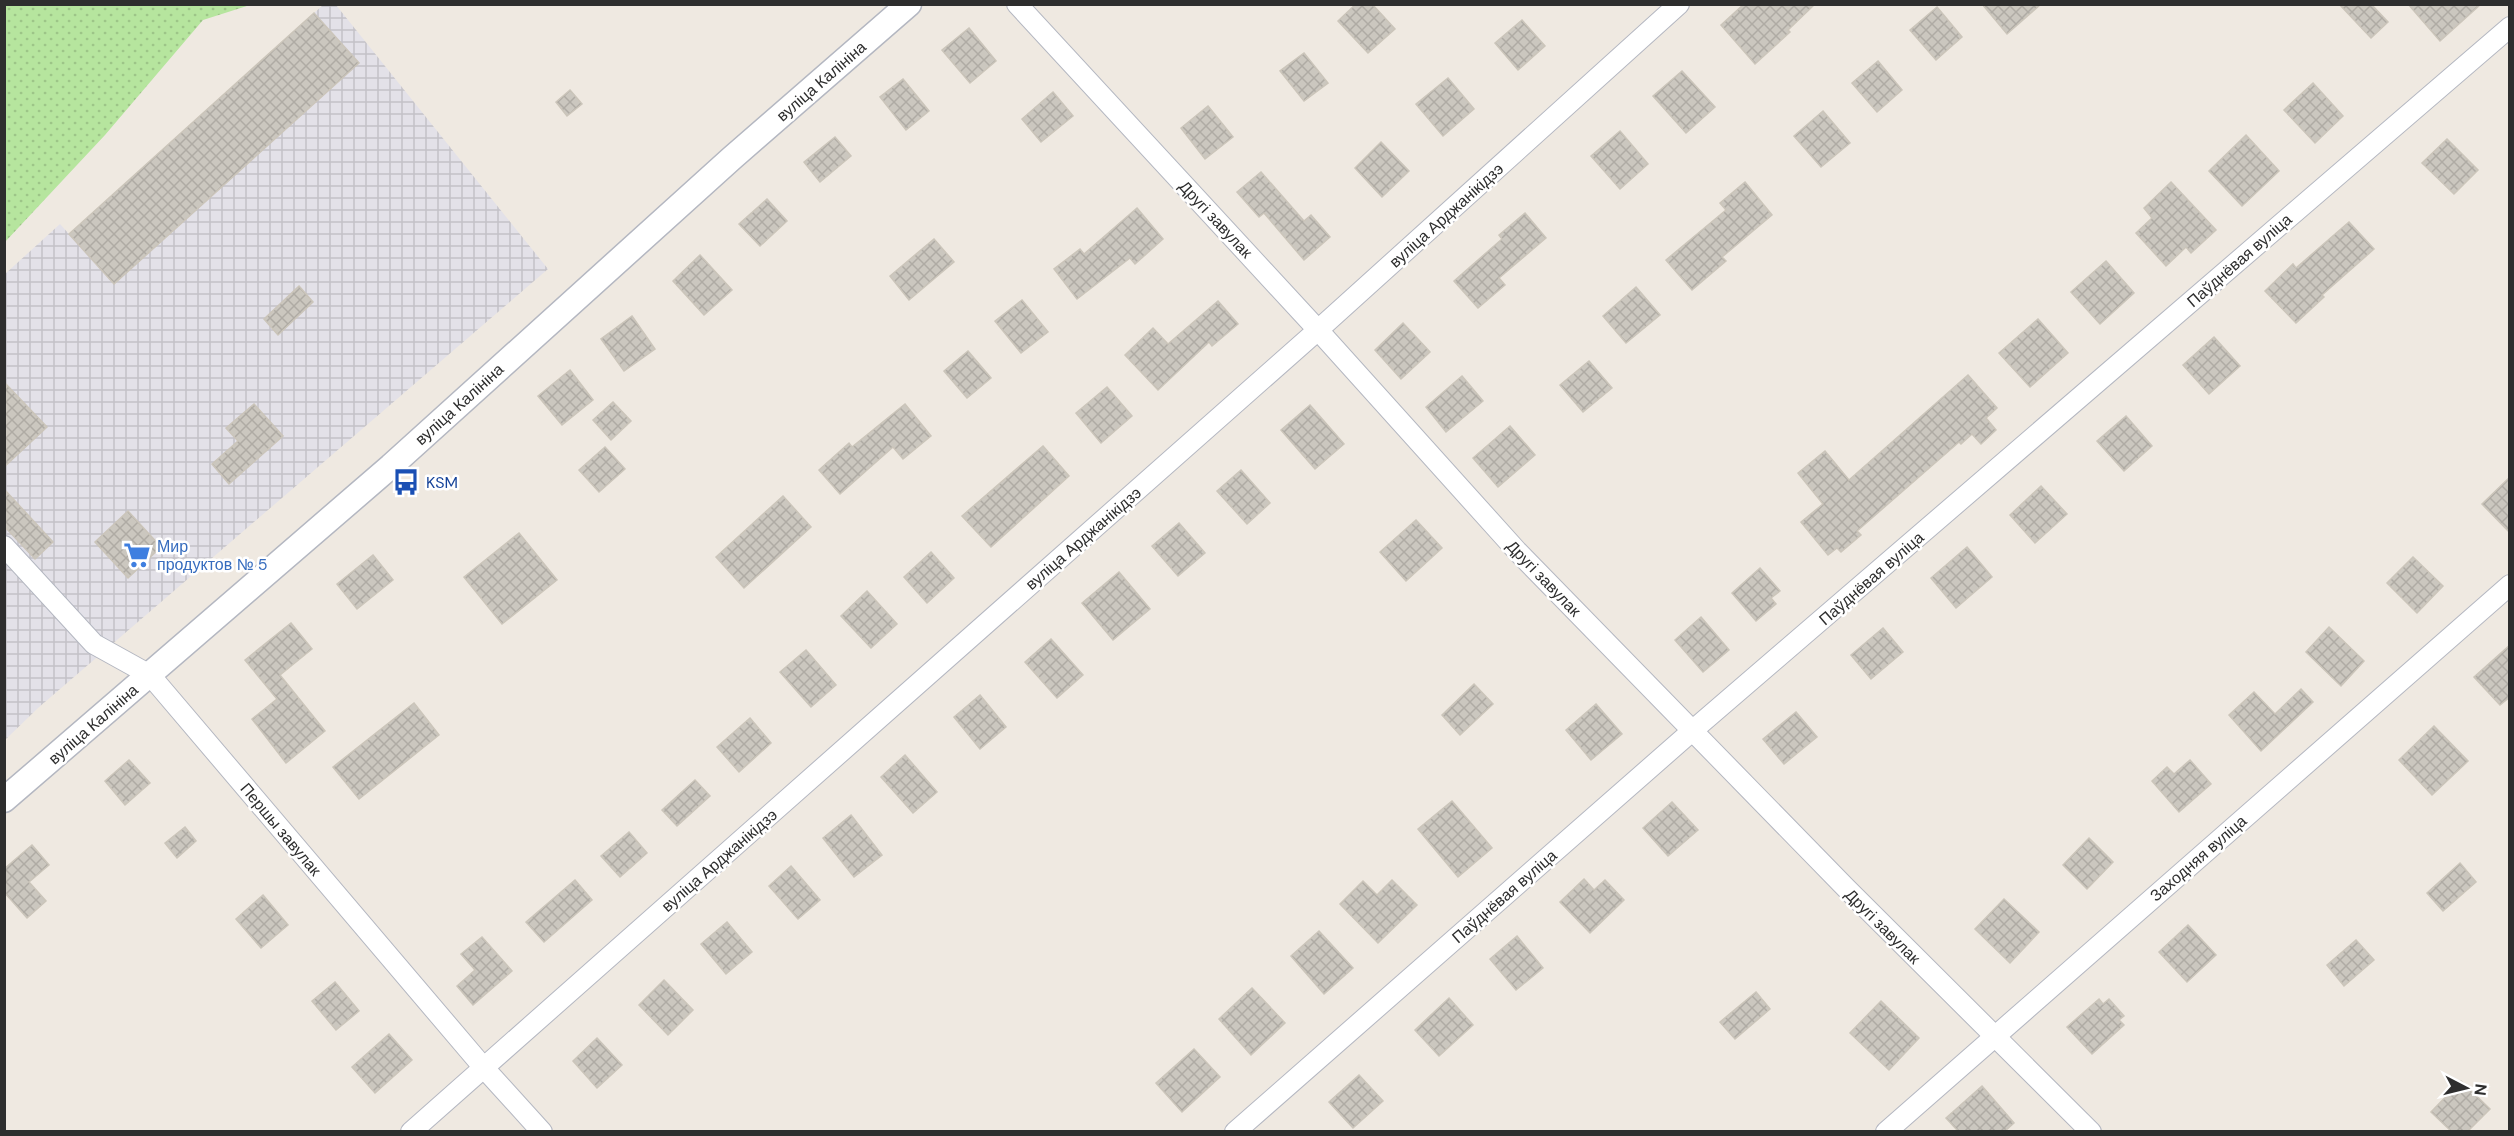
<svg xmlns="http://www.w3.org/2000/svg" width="2514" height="1136" viewBox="0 0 2514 1136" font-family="'DM Sans',sans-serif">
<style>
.industrial{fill:url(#industrial-grid)}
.grass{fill:url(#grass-dots)}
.building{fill:url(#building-cross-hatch);stroke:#cbc5ba;stroke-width:1.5}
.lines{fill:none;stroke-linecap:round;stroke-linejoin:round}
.minor-casing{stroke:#b4b7c1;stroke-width:22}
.tertiary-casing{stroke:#b4b7c1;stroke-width:27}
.minor{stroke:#fff;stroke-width:20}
.tertiary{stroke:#fff;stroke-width:24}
.labels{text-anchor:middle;stroke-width:5;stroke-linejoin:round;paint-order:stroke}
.street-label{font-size:16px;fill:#2e2e2e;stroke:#fff}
.transit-label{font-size:16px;fill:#164399;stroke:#fff;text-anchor:start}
.shop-label{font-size:16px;fill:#366cbe;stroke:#fff;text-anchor:start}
</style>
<defs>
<pattern id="industrial-grid" width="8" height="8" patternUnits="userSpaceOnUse" patternTransform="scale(1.5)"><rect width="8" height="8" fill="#e3e1e8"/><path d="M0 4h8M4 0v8" fill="none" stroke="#c3c1c7"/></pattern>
<pattern id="grass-dots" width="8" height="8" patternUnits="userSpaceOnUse" patternTransform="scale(1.5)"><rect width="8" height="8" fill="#b6e59e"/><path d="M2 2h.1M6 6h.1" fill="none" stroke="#9dc588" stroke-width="1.8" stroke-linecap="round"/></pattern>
<pattern id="building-cross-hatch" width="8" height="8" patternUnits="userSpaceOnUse" patternTransform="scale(1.5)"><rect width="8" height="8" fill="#cbc7bf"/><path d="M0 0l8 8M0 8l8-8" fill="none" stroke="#afaba4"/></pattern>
</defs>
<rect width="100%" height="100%" fill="#efe9e1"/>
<path class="industrial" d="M 323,5 L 336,5 L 548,269 L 38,708 L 5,740 L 5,274 L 60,224 L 69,234 Z"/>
<path class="grass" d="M 5,4 L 250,4 L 250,5 L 203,20 L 105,135 L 5,242 Z"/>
<g class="building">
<path d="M 1356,4 L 1372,4 L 1395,29 L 1368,53 L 1338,21 Z"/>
<path d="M 1744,4 L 1815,4 L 1788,30 L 1790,32 L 1755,64 L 1721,25 Z"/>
<path d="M 1982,4 L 2041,4 L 2007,34 Z"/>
<path d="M 2339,4 L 2371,4 L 2388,22 L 2371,38 Z"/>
<path d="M 2408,4 L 2481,4 L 2440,41 Z"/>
<path d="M 1937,7 L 1962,37 L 1936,60 L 1910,30 Z"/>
<path d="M 314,13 L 359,63 L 114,284 L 69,234 Z"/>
<path d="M 1522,20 L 1545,46 L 1518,70 L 1495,43 Z"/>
<path d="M 969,28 L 996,61 L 970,83 L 942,50 Z"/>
<path d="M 1304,53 L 1328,83 L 1304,101 L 1280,71 Z"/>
<path d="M 1878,61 L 1902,90 L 1877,112 L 1852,83 Z"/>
<path d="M 1682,71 L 1715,107 L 1686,133 L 1653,96 Z"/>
<path d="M 1448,78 L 1474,109 L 1443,136 L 1416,104 Z"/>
<path d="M 903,79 L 929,111 L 906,130 L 880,97 Z"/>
<path d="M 2313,83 L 2343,116 L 2315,143 L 2284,110 Z"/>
<path d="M 570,90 L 582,104 L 567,116 L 556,102 Z"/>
<path d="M 1053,92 L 1073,116 L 1041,142 L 1022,119 Z"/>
<path d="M 1208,106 L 1233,137 L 1205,159 L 1181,128 Z"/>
<path d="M 1823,111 L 1850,143 L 1821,167 L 1794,136 Z"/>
<path d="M 1620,131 L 1648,164 L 1620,189 L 1591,156 Z"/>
<path d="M 2246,135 L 2279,171 L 2242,206 L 2209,171 Z"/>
<path d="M 835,137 L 851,156 L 820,182 L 804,162 Z"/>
<path d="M 2447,139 L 2478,170 L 2454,194 L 2422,163 Z"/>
<path d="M 1381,142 L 1409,171 L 1382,197 L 1355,168 Z"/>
<path d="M 1261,172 L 1304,221 L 1311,215 L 1330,237 L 1304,260 L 1264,213 L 1259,217 L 1237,192 Z"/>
<path d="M 1745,182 L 1772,215 L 1722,257 L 1726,261 L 1692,290 L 1666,260 L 1726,210 L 1720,203 Z"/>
<path d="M 2171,182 L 2216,230 L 2191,253 L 2186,247 L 2166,266 L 2136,233 L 2152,218 L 2144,208 Z"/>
<path d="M 767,199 L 787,221 L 760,246 L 739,224 Z"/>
<path d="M 1137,208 L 1163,239 L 1135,264 L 1130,258 L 1077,299 L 1054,269 L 1080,249 L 1084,254 Z"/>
<path d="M 1525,213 L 1546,238 L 1499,278 L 1505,285 L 1478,308 L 1454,281 L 1502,239 L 1499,235 Z"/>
<path d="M 2349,222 L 2374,249 L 2322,295 L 2324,297 L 2296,323 L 2265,291 L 2293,264 L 2296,268 Z"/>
<path d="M 934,239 L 954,262 L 909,300 L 890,276 Z"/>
<path d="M 700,255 L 732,290 L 704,315 L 673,281 Z"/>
<path d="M 2106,261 L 2134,293 L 2100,324 L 2071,292 Z"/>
<path d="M 299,286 L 313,302 L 278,335 L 264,319 Z"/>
<path d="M 1636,287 L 1660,315 L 1626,343 L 1603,316 Z"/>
<path d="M 1022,300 L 1048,332 L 1021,353 L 995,321 Z"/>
<path d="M 1218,301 L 1238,324 L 1212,346 L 1209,342 L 1158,390 L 1125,355 L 1153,328 L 1168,344 Z"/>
<path d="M 632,316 L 655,349 L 624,371 L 601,339 Z"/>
<path d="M 2038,319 L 2068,353 L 2030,387 L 1999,353 Z"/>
<path d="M 1403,323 L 1430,352 L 1401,379 L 1375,350 Z"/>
<path d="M 2214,337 L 2240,366 L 2209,394 L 2183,365 Z"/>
<path d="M 968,351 L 991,378 L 967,398 L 944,371 Z"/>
<path d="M 1589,361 L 1612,388 L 1583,412 L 1560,385 Z"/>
<path d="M 570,370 L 593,400 L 562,425 L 538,396 Z"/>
<path d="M 1968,375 L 1997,408 L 1986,418 L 1996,430 L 1981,444 L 1972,434 L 1961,444 L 1959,442 L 1857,531 L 1861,535 L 1841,552 L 1837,548 L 1828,555 L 1801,522 L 1823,504 L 1798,473 L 1825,451 L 1849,480 Z"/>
<path d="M 1462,376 L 1483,401 L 1446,432 L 1426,407 Z"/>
<path d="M 4,382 L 47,427 L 4,467 Z"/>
<path d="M 1107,387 L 1132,416 L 1101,443 L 1076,413 Z"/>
<path d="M 613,402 L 631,421 L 611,440 L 593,420 Z"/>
<path d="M 254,404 L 283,436 L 229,484 L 212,464 L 238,441 L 226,428 Z"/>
<path d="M 905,404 L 931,436 L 903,459 L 893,447 L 840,494 L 819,470 L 849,443 L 852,447 Z"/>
<path d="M 1310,405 L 1344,444 L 1315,469 L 1281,430 Z"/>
<path d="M 2126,416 L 2152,446 L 2124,471 L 2097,441 Z"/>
<path d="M 1510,426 L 1535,455 L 1498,487 L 1473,458 Z"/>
<path d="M 1043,446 L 1069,476 L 991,547 L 962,516 Z"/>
<path d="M 605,447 L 625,469 L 599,492 L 579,470 Z"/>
<path d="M 1241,470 L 1270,503 L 1247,524 L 1217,491 Z"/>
<path d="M 2510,477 L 2510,533 L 2482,504 Z"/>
<path d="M 2041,486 L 2067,514 L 2035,543 L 2010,515 Z"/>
<path d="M 4,489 L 53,542 L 35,559 L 4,526 Z"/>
<path d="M 783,496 L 811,527 L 744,588 L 716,557 Z"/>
<path d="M 128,511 L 161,547 L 128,578 L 95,542 Z"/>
<path d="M 1416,520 L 1442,548 L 1406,581 L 1380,552 Z"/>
<path d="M 1179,523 L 1205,553 L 1178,576 L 1152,546 Z"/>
<path d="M 519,533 L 557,580 L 502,624 L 464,577 Z"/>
<path d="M 1967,547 L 1992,577 L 1956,608 L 1931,578 Z"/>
<path d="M 931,552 L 954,578 L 927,603 L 904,577 Z"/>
<path d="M 373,555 L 393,580 L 357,609 L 337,584 Z"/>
<path d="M 2413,557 L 2443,586 L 2417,613 L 2387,583 Z"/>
<path d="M 1760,568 L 1780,591 L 1771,598 L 1776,604 L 1756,621 L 1732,593 Z"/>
<path d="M 1119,572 L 1150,609 L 1113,640 L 1082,603 Z"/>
<path d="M 867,591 L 897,624 L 871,648 L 841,616 Z"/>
<path d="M 1701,617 L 1729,650 L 1703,672 L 1675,640 Z"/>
<path d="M 291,623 L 312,649 L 280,675 L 325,731 L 286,763 L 252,719 L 277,699 L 245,660 Z"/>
<path d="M 2329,627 L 2364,661 L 2341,686 L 2306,652 Z"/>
<path d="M 1883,628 L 1903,652 L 1871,679 L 1851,655 Z"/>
<path d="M 1051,639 L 1083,675 L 1057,698 L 1025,662 Z"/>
<path d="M 2510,645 L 2510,697 L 2500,705 L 2474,677 Z"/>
<path d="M 806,650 L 836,685 L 811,707 L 780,672 Z"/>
<path d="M 1474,684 L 1493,704 L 1460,735 L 1442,715 Z"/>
<path d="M 2301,689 L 2313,702 L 2261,751 L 2229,715 L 2254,692 L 2275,714 Z"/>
<path d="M 980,695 L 1006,727 L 980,749 L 954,717 Z"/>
<path d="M 414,703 L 439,735 L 359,799 L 333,767 Z"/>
<path d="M 1596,704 L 1622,734 L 1591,760 L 1566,730 Z"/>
<path d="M 1796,712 L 1817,737 L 1784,764 L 1763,739 Z"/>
<path d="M 750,718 L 771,743 L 739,772 L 717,747 Z"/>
<path d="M 2434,726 L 2468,761 L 2432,795 L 2399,760 Z"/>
<path d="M 905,755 L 937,792 L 913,813 L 881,777 Z"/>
<path d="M 129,760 L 150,783 L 125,805 L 105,781 Z"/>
<path d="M 2190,760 L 2211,784 L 2179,812 L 2152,781 L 2167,767 L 2174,774 Z"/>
<path d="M 695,780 L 710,796 L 677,826 L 662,810 Z"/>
<path d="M 1452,801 L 1492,848 L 1458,877 L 1418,829 Z"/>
<path d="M 1672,802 L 1698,830 L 1668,856 L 1643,828 Z"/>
<path d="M 851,815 L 882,855 L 854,877 L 823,838 Z"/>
<path d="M 185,827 L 196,841 L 177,858 L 165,843 Z"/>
<path d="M 629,832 L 647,853 L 620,877 L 601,856 Z"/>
<path d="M 2089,838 L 2113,862 L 2087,889 L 2063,865 Z"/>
<path d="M 32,845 L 49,865 L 29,882 L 46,901 L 27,918 L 4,892 L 4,869 Z"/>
<path d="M 2460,863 L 2476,882 L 2443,911 L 2427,893 Z"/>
<path d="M 791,866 L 820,900 L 798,919 L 769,886 Z"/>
<path d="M 1584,879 L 1594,890 L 1605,880 L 1624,900 L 1590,933 L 1560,902 Z"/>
<path d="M 575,880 L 592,900 L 544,942 L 526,922 Z"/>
<path d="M 1392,880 L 1417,905 L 1378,943 L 1340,904 L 1363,881 L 1377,895 Z"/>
<path d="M 263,895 L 288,925 L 261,948 L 236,919 Z"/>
<path d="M 2004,899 L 2039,932 L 2010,963 L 1975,929 Z"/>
<path d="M 727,922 L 752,952 L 726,974 L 701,944 Z"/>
<path d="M 2188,925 L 2216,955 L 2187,982 L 2159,952 Z"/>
<path d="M 1319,931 L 1353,968 L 1324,994 L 1291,956 Z"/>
<path d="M 1517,936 L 1543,968 L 1516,990 L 1490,959 Z"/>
<path d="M 482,937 L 512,971 L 473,1005 L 457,986 L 475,970 L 461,954 Z"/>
<path d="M 2356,940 L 2374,960 L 2344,986 L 2327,965 Z"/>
<path d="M 664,980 L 693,1010 L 668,1035 L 639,1005 Z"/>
<path d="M 335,982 L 359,1011 L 336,1030 L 312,1001 Z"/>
<path d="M 1252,988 L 1285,1023 L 1251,1055 L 1219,1019 Z"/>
<path d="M 1756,992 L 1770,1009 L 1735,1039 L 1720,1022 Z"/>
<path d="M 1449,998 L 1473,1025 L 1439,1056 L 1415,1030 Z"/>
<path d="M 2099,999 L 2103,1004 L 2109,999 L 2124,1016 L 2119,1020 L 2124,1025 L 2092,1054 L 2067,1027 Z"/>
<path d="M 1881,1001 L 1919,1038 L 1889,1070 L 1850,1033 Z"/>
<path d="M 389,1034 L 412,1060 L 375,1093 L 352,1067 Z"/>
<path d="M 597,1038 L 622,1065 L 597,1088 L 573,1061 Z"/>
<path d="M 1194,1049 L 1220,1077 L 1182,1112 L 1156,1083 Z"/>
<path d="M 1359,1075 L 1383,1101 L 1353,1128 L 1329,1102 Z"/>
<path d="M 2461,1081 L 2490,1109 L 2468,1131 L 2451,1131 L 2431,1112 Z"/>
<path d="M 1982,1086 L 2014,1123 L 2005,1131 L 1958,1131 L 1946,1118 Z"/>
</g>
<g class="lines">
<defs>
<g id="minor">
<path d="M 1017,4 L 1318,330 L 1517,551 L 1846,888 L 2091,1132"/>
<path d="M 4,546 L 94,644 L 150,675 L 484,1068 L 542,1132"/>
<path d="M 411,1132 L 1318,330 L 1679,4"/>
<path d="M 1235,1132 L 1692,731 L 2510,27"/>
<path d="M 1886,1132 L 2510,585"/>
</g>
<path id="tertiary" d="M 4,800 L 391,466 L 732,158 L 909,4"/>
</defs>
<use href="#minor" class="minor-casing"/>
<use href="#tertiary" class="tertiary-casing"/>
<use href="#minor" class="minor"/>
<use href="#tertiary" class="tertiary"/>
</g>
<defs>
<symbol id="bus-bare" viewBox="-9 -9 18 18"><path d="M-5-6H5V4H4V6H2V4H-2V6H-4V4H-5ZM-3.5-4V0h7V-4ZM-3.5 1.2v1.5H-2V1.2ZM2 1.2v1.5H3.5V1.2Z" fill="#1a4fb4" stroke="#fff" stroke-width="2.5" paint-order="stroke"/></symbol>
<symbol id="supermarket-bare" viewBox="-9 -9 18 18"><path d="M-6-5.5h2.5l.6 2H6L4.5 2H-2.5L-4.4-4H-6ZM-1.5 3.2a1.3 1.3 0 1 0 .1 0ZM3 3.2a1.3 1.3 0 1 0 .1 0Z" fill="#3f7fe0" stroke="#fff" stroke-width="2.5" paint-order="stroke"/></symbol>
</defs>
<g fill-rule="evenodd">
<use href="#bus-bare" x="387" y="463" width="38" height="38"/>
<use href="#supermarket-bare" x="118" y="536" width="38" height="38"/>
</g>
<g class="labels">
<g class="street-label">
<text transform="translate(821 81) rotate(-41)" y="6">вуліца Калініна</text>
<text transform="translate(1446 215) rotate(-42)" y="6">вуліца Арджанікідзэ</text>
<text transform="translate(1216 219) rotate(47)" y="6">Другі завулак</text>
<text transform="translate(2239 260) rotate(-41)" y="6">Паўднёвая вуліца</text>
<text transform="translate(459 404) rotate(-42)" y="6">вуліца Калініна</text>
<text transform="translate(1083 538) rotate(-41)" y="6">вуліца Арджанікідзэ</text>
<text transform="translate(1544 578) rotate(46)" y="6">Другі завулак</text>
<text transform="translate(1871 578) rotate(-41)" y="6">Паўднёвая вуліца</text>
<text transform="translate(93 724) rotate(-41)" y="6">вуліца Калініна</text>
<text transform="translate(281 829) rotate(50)" y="6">Першы завулак</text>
<text transform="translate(2198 858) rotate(-41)" y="6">Заходняя вуліца</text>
<text transform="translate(719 860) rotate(-41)" y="6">вуліца Арджанікідзэ</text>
<text transform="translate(1504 896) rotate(-41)" y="6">Паўднёвая вуліца</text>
<text transform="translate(1883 926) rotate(45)" y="6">Другі завулак</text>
</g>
<g class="transit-label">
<text x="426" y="488">KSM</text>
</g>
<g class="shop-label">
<text x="157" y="552">Мир<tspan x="157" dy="18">продуктов № 5</tspan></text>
</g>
</g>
<rect width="2514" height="1136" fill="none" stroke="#2e2e2e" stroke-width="12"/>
<g transform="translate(2466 1088) rotate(97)" stroke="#ffffff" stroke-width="4.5" paint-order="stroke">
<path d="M0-4.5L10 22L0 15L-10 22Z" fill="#2e2e2e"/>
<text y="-9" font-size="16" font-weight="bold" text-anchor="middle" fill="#2e2e2e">N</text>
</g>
</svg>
